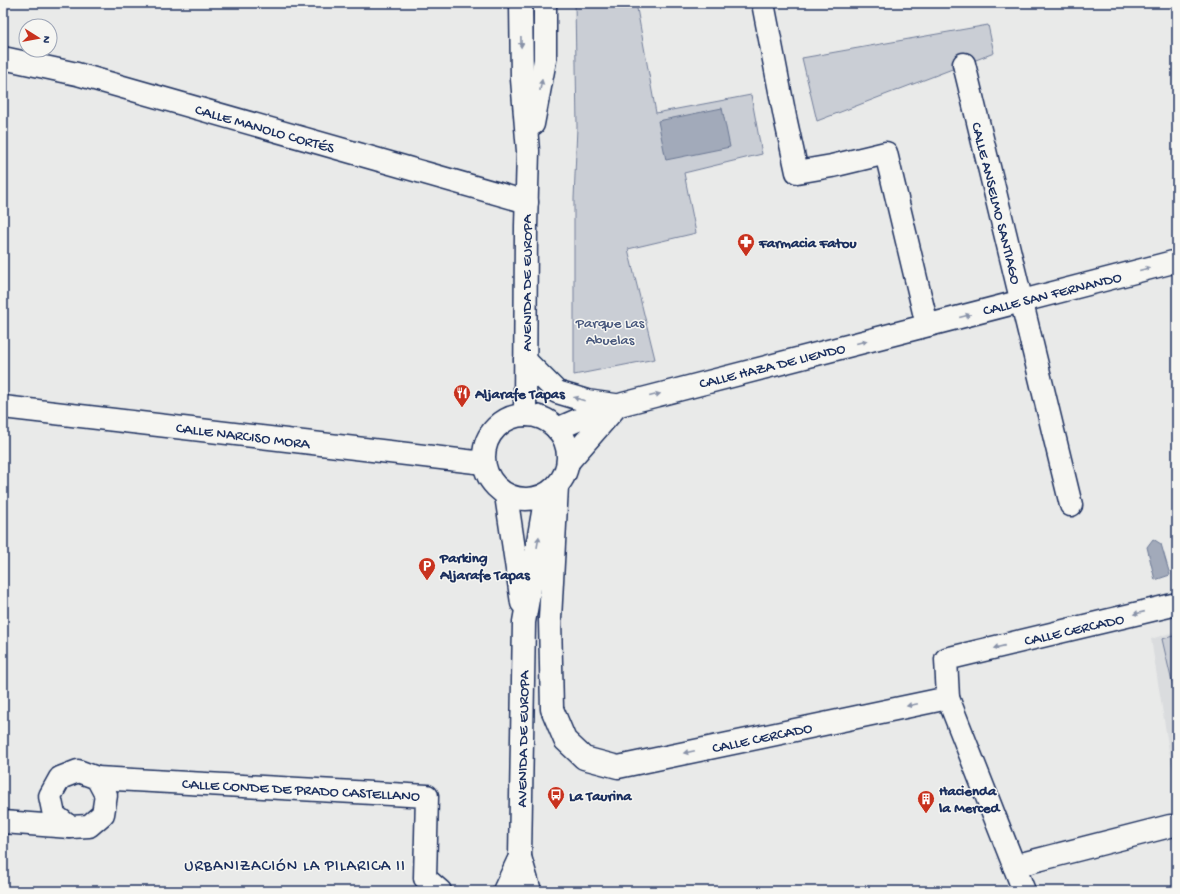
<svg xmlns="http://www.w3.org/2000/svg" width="1180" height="894" viewBox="0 0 1180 894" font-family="'Gochi Hand',sans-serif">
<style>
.built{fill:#dadcde}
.green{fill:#caced5;stroke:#727e9a}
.water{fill:#a2aaba;stroke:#6c7995}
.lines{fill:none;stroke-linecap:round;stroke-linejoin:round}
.street-casing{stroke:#1b2f5e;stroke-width:25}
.secondary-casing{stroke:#1b2f5e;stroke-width:25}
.street{stroke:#f6f6f2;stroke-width:22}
.secondary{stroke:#f6f6f2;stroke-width:22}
.oneway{fill:#8892a8}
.labels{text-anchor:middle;stroke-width:3;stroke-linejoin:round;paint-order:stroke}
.street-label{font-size:15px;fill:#1b2f5e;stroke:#f6f6f2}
.poi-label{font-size:15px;font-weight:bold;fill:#1b2f5e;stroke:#f6f6f2;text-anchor:start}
.park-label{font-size:15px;fill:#47577c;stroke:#f6f6f2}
.neighbourhood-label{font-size:16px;letter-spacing:1px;fill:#1b2f5e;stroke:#f6f6f2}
</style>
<rect width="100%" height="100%" fill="#e9eae9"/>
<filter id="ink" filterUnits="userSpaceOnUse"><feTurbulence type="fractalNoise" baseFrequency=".025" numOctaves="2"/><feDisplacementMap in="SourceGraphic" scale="8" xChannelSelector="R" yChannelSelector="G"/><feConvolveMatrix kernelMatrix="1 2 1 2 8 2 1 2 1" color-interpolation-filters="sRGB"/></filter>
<g filter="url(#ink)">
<path class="built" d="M 1177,631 L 1177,786 L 1169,751 L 1151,639 Z"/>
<g class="green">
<path d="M 575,3 L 636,3 L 656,113 L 751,95 L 762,154 L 684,173 L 696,233 L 628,249 L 655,359 L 574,375 L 574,199 L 577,127 Z"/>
<path d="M 988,25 L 994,53 L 817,121 L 802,58 Z"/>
<path d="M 1177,635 L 1177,704 L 1162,639 Z"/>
</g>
<g class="water">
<path d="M 722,108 L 730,147 L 666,160 L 658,121 Z"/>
<path d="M 1153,539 L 1161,544 L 1170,575 L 1155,580 L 1147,547 Z"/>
</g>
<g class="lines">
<defs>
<g id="street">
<path d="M 763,3 L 785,117 L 797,172 L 832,166 L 886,153 L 927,325"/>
<path d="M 3,58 L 77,74 L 527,202"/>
<path d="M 964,64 L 1071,505"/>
<path d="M 525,360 L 557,392 L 587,401 L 615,405"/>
<path d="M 3,407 L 484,463"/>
<path d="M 557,429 L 587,416 L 623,404 L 1177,261"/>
<path d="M 568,462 L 616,407"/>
<path d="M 557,486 L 550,619 L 552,709 L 565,740 L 584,758 L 618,767 L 948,698 L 946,659 L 1177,604"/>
<path d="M 948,698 L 1024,891"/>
<path d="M 78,771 L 97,778 L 106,795 L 103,814 L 89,826 L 70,827 L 54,815 L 50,796 L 60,778 Z"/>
<path d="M 97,778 L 427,796 L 425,878 L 440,891"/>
<path d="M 3,822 L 70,827"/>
<path d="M 1014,866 L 1170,826"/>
</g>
<g id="secondary">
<path d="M 521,3 L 522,79 L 528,151 L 526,226 L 525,415"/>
<path d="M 533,124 L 545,60 L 545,3"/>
<circle cx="526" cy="457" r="42"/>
<path d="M 506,495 L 522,603"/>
<path d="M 504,891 L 520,857"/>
<path d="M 530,891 L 520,857 L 524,622 L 546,495"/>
</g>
</defs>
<use href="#street" class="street-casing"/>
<use href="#secondary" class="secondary-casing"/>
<use href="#street" class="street"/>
<use href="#secondary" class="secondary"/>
</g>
<defs><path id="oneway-solid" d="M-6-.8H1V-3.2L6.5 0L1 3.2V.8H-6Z"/></defs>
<g class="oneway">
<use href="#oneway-solid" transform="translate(521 42) rotate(89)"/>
<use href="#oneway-solid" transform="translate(541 85) rotate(-79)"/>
<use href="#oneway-solid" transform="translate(1145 269) rotate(-14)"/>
<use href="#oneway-solid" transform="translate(965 316) rotate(-15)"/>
<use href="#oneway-solid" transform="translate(862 342) rotate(-14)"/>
<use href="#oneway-solid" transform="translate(655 395) rotate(-14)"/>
<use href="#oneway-solid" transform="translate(579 399) rotate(-162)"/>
<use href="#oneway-solid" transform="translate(538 542) rotate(-80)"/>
<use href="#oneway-solid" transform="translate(1139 613) rotate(167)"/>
<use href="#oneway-solid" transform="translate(999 647) rotate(167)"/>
<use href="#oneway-solid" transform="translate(912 705) rotate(168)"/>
<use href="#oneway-solid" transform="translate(689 752) rotate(168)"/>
</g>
</g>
<defs>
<symbol id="pharmacy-pin" viewBox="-11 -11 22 30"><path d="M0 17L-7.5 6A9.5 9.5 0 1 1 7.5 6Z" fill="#c8321e" stroke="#f6f6f2"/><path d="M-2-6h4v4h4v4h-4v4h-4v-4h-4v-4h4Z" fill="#fff"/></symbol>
<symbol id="restaurant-pin" viewBox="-11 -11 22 30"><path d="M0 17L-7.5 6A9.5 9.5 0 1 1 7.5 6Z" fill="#c8321e" stroke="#f6f6f2"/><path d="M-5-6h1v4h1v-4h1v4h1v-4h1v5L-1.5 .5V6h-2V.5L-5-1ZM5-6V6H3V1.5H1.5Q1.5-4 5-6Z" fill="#fff"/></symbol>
<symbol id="parking-pin" viewBox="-11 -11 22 30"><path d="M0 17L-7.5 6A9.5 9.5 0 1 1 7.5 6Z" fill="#c8321e" stroke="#f6f6f2"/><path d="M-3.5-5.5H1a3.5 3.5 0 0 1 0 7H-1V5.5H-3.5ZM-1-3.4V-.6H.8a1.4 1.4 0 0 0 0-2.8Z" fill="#fff"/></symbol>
<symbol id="bus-pin" viewBox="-11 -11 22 30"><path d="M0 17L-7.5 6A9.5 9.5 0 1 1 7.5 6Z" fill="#c8321e" stroke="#f6f6f2"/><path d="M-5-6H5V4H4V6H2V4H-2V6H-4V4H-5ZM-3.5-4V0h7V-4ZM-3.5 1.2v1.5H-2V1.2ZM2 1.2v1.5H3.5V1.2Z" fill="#fff"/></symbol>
<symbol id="building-pin" viewBox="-11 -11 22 30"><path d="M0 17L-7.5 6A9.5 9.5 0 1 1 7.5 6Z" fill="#c8321e" stroke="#f6f6f2"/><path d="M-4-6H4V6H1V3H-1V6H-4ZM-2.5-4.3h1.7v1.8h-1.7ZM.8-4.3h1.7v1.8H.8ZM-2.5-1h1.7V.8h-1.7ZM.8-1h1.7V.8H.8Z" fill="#fff"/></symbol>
</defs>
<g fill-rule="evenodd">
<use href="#pharmacy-pin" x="736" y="232" width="20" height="27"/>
<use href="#restaurant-pin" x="452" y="383" width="20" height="27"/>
<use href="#parking-pin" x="417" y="556" width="20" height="27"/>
<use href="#bus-pin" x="546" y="785" width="20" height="27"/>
<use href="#building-pin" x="916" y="789" width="20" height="27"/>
</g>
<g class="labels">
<g class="street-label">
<text transform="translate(265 128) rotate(16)" y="5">CALLE MANOLO CORTÉS</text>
<text transform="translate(997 203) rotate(76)" y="5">CALLE ANSELMO SANTIAGO</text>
<text transform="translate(526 283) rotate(-90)" y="5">AVENIDA DE EUROPA</text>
<text transform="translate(1052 293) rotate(-14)" y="5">CALLE SAN FERNANDO</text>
<text transform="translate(772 365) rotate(-14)" y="5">CALLE HAZA DE LIENDO</text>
<text transform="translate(243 435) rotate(7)" y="5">CALLE NARCISO MORA</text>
<text transform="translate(1074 629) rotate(-13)" y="5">CALLE CERCADO</text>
<text transform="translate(762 737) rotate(-12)" y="5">CALLE CERCADO</text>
<text transform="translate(522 739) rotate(-89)" y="5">AVENIDA DE EUROPA</text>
<text transform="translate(301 789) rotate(3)" y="5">CALLE CONDE DE PRADO CASTELLANO</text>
</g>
<g class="poi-label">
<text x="759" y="247">Farmacia Fatou</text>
<text x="475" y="398">Aljarafe Tapas</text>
<text x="440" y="562">Parking<tspan x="440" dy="17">Aljarafe Tapas</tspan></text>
<text x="939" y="795">Hacienda<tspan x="939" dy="17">la Merced</tspan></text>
<text x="569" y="800">La Taurina</text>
</g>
<g class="park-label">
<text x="610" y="327">Parque Las<tspan x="610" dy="17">Abuelas</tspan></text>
</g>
<g class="neighbourhood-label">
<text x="295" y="870">URBANIZACIÓN LA PILARICA II</text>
</g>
</g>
<rect width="1180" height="894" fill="none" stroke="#f6f6f2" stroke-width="16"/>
<rect x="8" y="8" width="1164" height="878" fill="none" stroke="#1b2f5e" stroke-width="1.5" filter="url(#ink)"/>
<g transform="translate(38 38) rotate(101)"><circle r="19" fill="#f6f6f2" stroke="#9ea6b7"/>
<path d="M0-3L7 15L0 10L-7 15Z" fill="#c8321e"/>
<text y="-6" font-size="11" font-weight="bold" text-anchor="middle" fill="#1b2f5e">N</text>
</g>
</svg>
